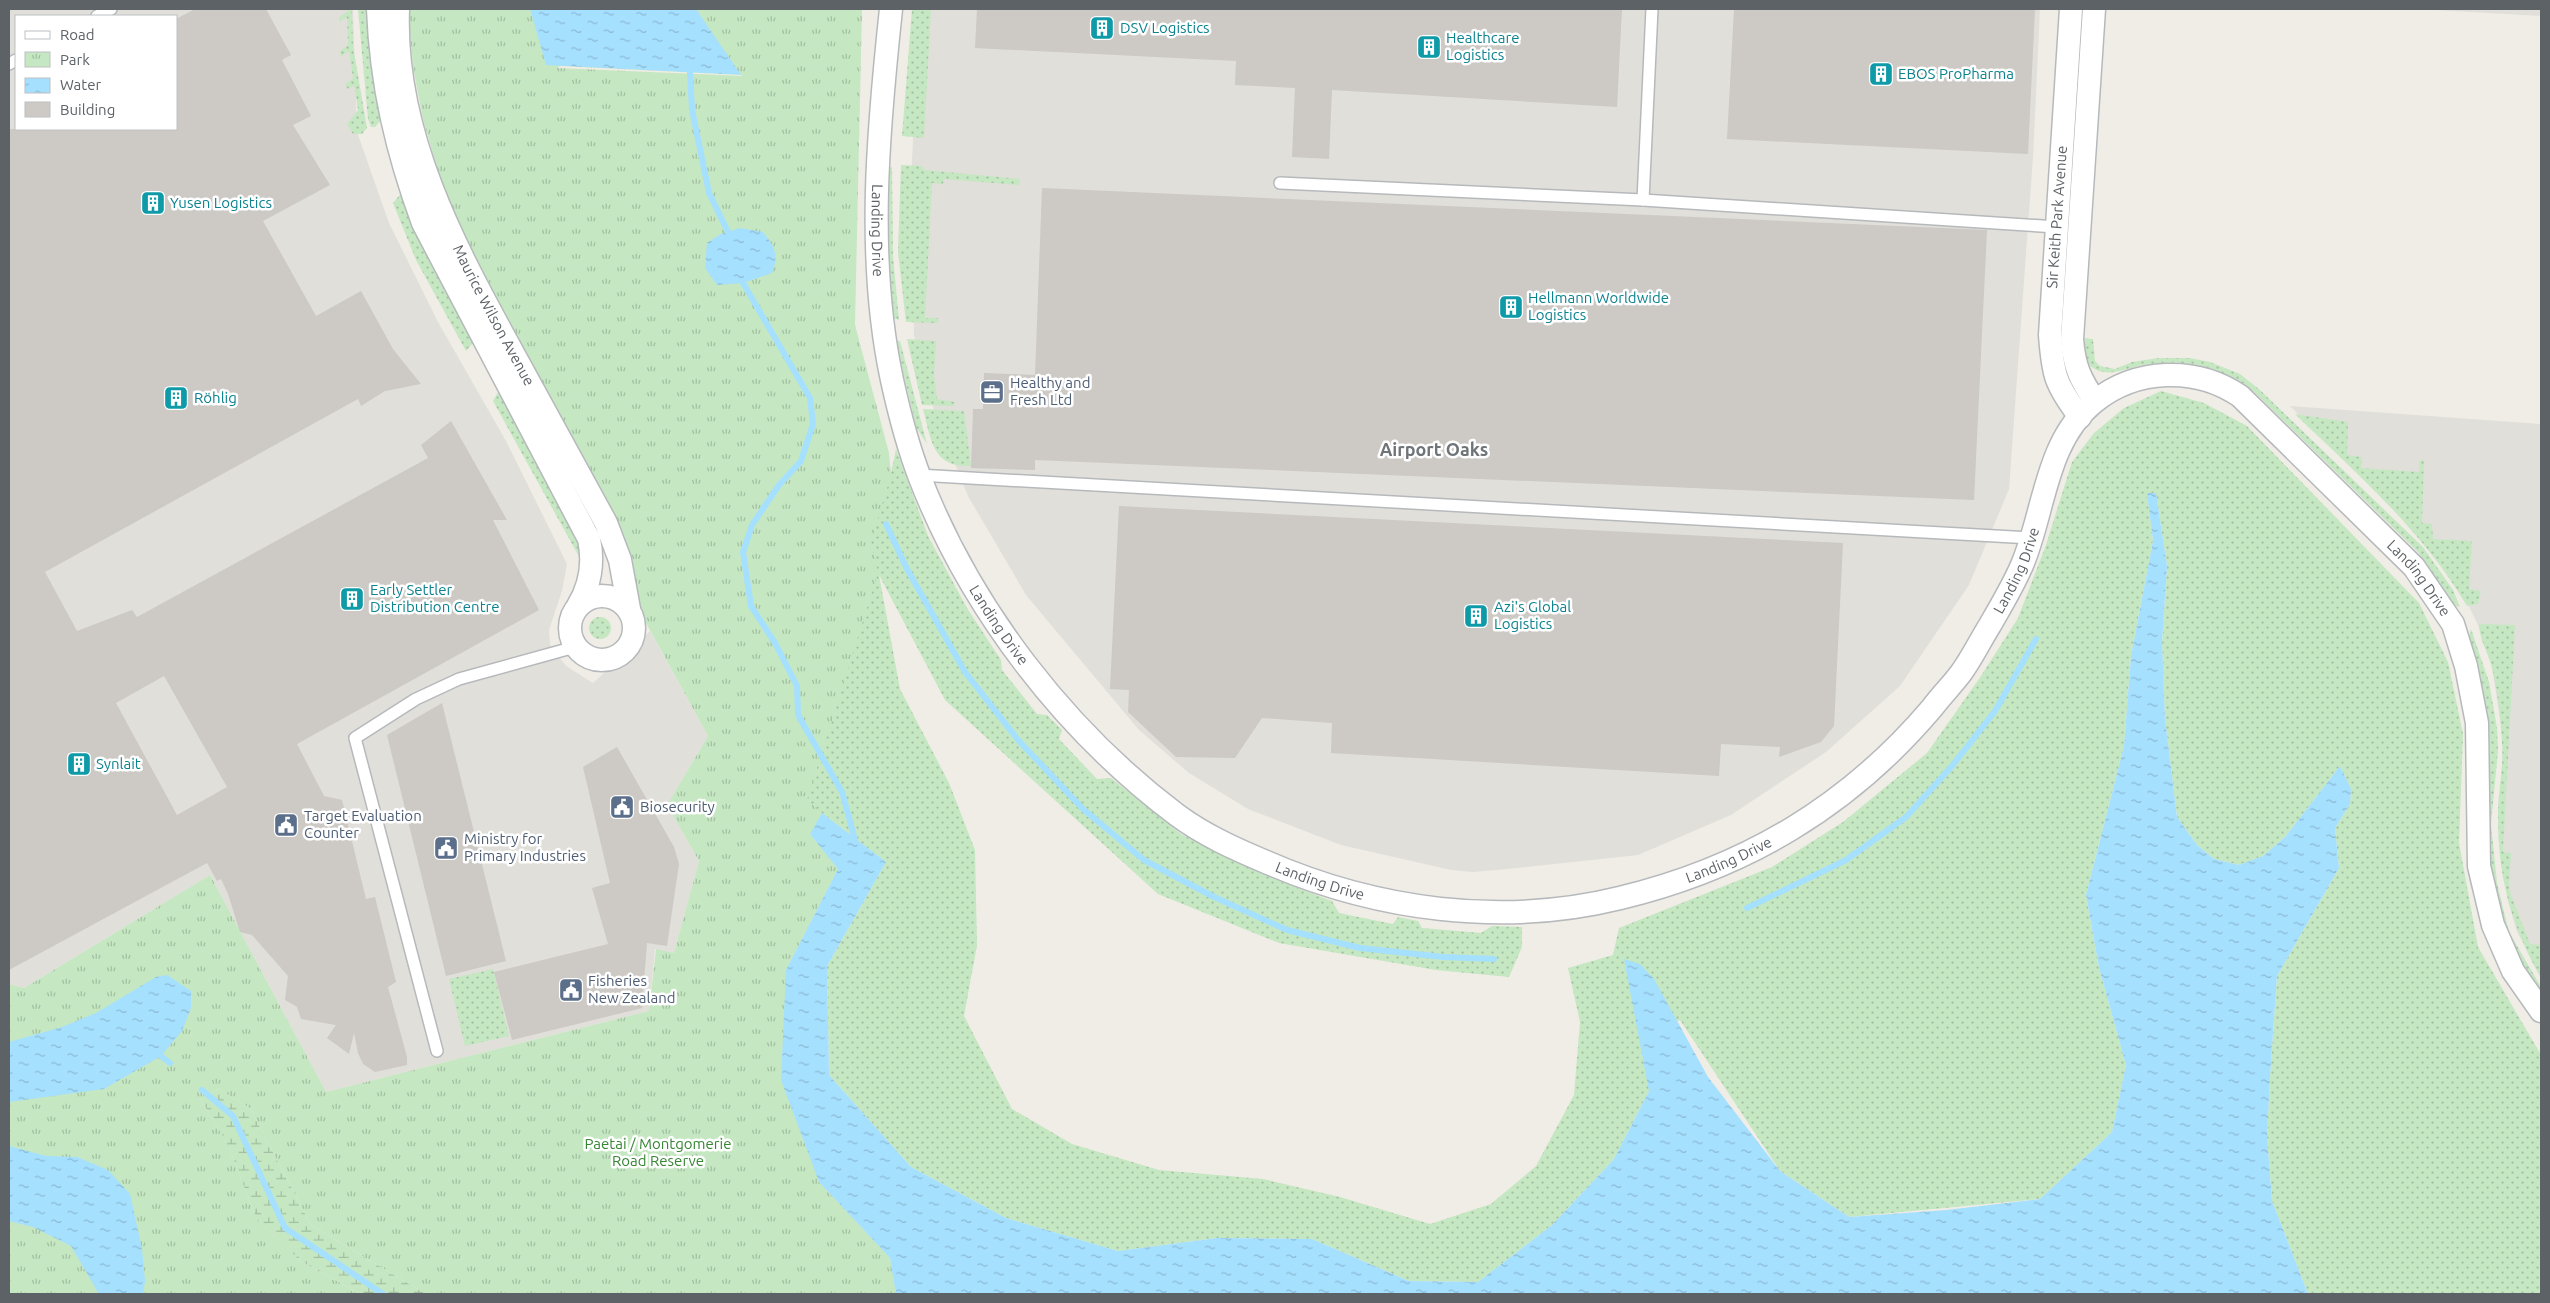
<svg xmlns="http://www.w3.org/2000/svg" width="2550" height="1303" viewBox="0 0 2550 1303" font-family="Ubuntu,sans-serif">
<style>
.industrial{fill:#e1dfda;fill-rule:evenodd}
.grass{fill:url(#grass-dots)}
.wetland{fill:url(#wetland-marsh)}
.park{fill:url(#park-tufts)}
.water{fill:url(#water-ripples)}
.pier{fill:#f0ede6}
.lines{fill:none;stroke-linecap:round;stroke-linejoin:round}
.stream{stroke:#a6e0ff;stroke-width:6}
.building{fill:#cdc9c5;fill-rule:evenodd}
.lane-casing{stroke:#b6b9bc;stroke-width:14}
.street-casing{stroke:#b6b9bc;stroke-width:25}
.lane{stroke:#fff;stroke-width:11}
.street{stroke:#fff;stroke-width:22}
.labels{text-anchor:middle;stroke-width:5;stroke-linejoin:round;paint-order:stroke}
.culture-label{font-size:15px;fill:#0d838f;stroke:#fff;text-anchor:start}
.street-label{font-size:15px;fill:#5d6266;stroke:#fff}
.service-label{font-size:15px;fill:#4e5e75;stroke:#fff;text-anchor:start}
.park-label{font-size:15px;fill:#378634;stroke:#fff}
.quarter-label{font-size:18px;font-weight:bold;fill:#6e7478;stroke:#fff}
</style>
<defs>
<pattern id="grass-dots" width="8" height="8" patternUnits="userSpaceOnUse" patternTransform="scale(1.25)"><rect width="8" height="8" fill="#c5e7c2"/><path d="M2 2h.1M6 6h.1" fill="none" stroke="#a3bfa1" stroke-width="1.8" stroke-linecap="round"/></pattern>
<pattern id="wetland-marsh" width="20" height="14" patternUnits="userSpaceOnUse" patternTransform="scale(1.25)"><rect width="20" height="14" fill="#c5e7c2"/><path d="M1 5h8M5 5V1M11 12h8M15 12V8" fill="none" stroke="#a3bfa1"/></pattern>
<pattern id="park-tufts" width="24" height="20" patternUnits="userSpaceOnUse" patternTransform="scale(1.25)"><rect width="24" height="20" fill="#c5e7c2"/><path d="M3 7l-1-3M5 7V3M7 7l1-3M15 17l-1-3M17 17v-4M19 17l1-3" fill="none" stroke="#a3bfa1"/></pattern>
<pattern id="water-ripples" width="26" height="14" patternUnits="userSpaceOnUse" patternTransform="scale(1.25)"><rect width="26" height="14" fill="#a6e0ff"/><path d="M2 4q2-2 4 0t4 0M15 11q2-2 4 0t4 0" fill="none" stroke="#8ab9d2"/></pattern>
</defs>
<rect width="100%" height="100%" fill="#f0ede6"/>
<g class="industrial">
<path d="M 9,9 L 353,9 L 357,132 L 389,223 L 438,322 L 506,441 L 567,564 L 562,591 L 549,630 L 550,645 L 566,666 L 593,683 L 650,631 L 708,736 L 667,805 L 699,861 L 674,953 L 655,949 L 649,1011 L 326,1092 L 210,875 L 24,988 L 9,984 ZM 16,16 L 176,16 L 176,129 L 16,129 Z"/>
<path d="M 919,9 L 2040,9 L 2033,157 L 2009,489 L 1969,585 L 1900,686 L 1826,752 L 1731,815 L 1638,855 L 1508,869 L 1473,872 L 1451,870 L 1341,845 L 1248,809 L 1189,773 L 1139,730 L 1026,595 L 968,496 L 935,414 L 914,335 L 910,204 Z"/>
<path d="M 2418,9 L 2541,9 L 2541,16 Z"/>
<path d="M 2290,406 L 2541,424 L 2541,974 L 2517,932 L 2508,901 L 2499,837 L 2503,738 L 2489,648 L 2451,569 L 2436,548 Z"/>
</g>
<g class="grass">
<path d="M 348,9 L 352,9 L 353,46 L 367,128 L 362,134 L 353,134 L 347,124 L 358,110 L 354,85 L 348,89 L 345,85 L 353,78 L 349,51 L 341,57 L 340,51 L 348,45 L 347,17 L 339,22 L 339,17 L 347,12 Z"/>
<path d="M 358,9 L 370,9 L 375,60 L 374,85 L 379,100 L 381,120 L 375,127 L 371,127 L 368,119 Z"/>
<path d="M 478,9 L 530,9 L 546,65 L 560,66 L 542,83 L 536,93 L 539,97 L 672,110 L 671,171 L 689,208 L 724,197 L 727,159 L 714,112 L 738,113 L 766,111 L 769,95 L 741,75 L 696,9 L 755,9 L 850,185 L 850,250 L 855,325 L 884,455 L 882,474 L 872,503 L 880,507 C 888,488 892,469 896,449 L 928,536 L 967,608 L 1001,660 L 1002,670 L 1037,714 L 1047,715 L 1062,730 L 1059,739 L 1097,779 L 1111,778 L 1181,834 L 1272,878 L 1332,901 L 1339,913 L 1393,924 L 1398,917 L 1418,921 L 1422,928 L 1481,933 L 1492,926 L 1522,927 L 1522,947 L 1509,977 L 1436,970 L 1279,943 L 1158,894 L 945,700 L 879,575 L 900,689 L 949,783 L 975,850 L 977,945 L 964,1016 L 1012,1109 L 1072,1144 L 1159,1170 L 1263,1179 L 1340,1197 L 1430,1224 L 1491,1204 L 1536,1166 L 1574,1095 L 1580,1022 L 1568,968 L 1613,955 L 1619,928 L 1772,867 L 1843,822 L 1927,753 L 1981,676 L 2018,618 L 2046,545 L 2072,462 L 2094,433 L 2124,408 L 2161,391 L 2204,403 L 2247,426 L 2419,603 L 2448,662 L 2463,734 L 2459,843 L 2478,947 L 2541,1055 L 2541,1294 L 2308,1294 L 2272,1201 L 2267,1136 L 2270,1077 L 2277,976 L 2339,868 L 2335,828 L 2350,804 L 2351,789 L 2340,766 L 2285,837 L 2263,856 L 2239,865 L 2214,859 L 2197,845 L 2177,817 L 2165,719 L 2162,642 L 2167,566 L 2156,494 L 2147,493 L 2153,541 L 2131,656 L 2124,746 L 2086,895 L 2099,968 L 2126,1065 L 2112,1132 L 2040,1199 L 1849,1217 L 1780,1171 L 1680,1020 L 1670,1025 L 1649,1091 L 1614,1159 L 1552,1225 L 1478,1282 L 1409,1281 L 1312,1239 L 1217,1238 L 1118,1251 L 1006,1218 L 911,1167 L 829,1075 L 827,966 L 886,862 L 823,814 L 810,834 L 838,869 L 786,970 L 781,1080 L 819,1182 L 890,1258 L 896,1294 L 816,1294 L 774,1228 L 745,1123 L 718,1103 C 716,1085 711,1064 712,1045 C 713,1026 727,969 743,960 L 766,903 L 766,857 L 758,790 L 744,746 L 684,614 L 662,549 L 668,458 L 663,422 L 656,502 L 654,577 L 643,519 L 639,435 L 626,337 L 598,249 L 556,176 L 531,151 L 511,109 L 486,43 Z"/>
<path d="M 912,9 L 931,9 L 924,138 L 902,136 Z"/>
<path d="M 901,165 L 922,166 L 924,170 L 1020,179 L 1019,185 L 944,179 L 943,184 L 932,183 L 925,318 L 938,318 L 938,323 L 906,322 L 898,252 Z"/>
<path d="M 892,167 L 893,256 L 899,320 L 893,318 L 887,258 L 887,168 Z"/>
<path d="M 403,191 L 474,342 L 466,351 L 416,260 L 393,203 Z"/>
<path d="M 2082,338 L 2093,339 L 2095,361 L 2100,366 L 2115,369 L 2132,362 L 2158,358 L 2190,358 L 2210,362 L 2240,374 L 2260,390 L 2423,547 L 2453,590 L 2460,607 L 2453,605 L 2418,552 L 2254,392 C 2232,377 2209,365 2182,363 C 2169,362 2156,363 2143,365 C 2122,369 2104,381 2086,362 Z"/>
<path d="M 907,339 L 936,341 L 934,376 L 937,399 L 955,402 L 954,406 L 922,405 Z"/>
<path d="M 896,341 L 900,341 L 927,444 L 916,427 Z"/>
<path d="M 501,387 L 578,531 L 582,562 L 493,401 Z"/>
<path d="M 923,409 L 964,411 L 971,466 C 932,468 931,439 923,409 Z"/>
<path d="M 2295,414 L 2348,422 L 2347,455 L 2362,457 L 2361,468 L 2419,472 L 2420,460 L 2424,460 L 2422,523 L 2432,524 L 2433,539 L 2472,541 L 2469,589 L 2481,591 L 2478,604 L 2467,606 C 2423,531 2357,474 2295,414 Z"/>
<circle cx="600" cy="628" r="11"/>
<path d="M 2479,624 L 2515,625 L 2503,852 L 2511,853 L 2509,885 L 2511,895 L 2530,944 L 2541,945 L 2541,978 C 2509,922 2497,872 2498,808 C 2499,786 2504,764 2502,743 C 2501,719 2497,687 2491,664 C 2487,651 2479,638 2479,624 Z"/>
<path d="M 2471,629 L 2489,682 L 2497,728 L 2498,751 L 2491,824 L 2497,883 L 2509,932 L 2541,987 L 2541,999 L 2515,956 L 2500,920 L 2485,854 L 2489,758 L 2486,704 L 2468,639 Z"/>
<path d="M 493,969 L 509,1036 L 465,1046 L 449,979 Z"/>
</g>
<path class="wetland" d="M 219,1089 L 250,1108 L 311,1225 L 426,1294 L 361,1294 L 300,1261 L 256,1218 L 228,1145 L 201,1100 Z"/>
<path class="park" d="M 408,9 L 862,9 L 855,325 L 889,453 L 891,475 L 871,541 L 878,573 L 807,800 L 822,813 L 810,834 L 838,869 L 786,970 L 819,1182 L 890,1258 L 896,1294 L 426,1294 L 311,1225 L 250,1108 L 219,1089 L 201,1100 L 228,1145 L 256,1218 L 300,1261 L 361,1294 L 9,1294 L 9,984 L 24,988 L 210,875 L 326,1092 L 649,1011 L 656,949 L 674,953 L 699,861 L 667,805 L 708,736 L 640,612 L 630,555 L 614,515 L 471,256 L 443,188 L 423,119 L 413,67 Z"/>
<g class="water">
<path d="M 530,9 L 696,9 L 741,75 L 546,65 Z"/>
<path d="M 740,228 L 763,232 C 775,247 779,255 772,273 L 743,283 L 717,285 L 705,268 L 707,243 L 721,234 Z"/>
<path d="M 2147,493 L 2156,493 L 2167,566 L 2162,642 L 2165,719 L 2177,817 L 2197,845 L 2214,859 L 2239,865 L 2263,856 L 2285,837 L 2340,766 L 2351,789 L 2350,804 L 2335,828 L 2339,868 L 2277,976 L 2270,1077 L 2267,1136 L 2272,1201 L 2308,1294 L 896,1294 L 890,1258 L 819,1182 L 781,1080 L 786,970 L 838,869 L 810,834 L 822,813 L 886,862 L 827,966 L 829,1075 L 911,1167 L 1006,1218 L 1118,1251 L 1217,1238 L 1312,1239 L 1409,1281 L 1478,1282 L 1552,1225 L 1614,1159 L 1649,1091 L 1624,959 L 1640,964 L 1654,979 L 1708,1077 L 1780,1171 L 1849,1217 L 1946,1210 L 2040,1199 L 2112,1132 L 2126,1065 L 2099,968 L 2086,895 L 2124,746 L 2131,656 L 2153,541 Z"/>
<path d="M 167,975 L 191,991 L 191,1008 L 182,1031 L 161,1056 L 104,1089 L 9,1102 L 9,1042 L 62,1027 L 96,1013 L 156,977 Z"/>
<path d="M 9,1146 L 46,1156 L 77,1157 L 108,1170 L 130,1194 L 142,1249 L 145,1281 L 143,1294 L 99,1294 L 71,1246 L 33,1227 L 9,1221 Z"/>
</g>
<path class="pier" d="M 560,66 L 741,75 L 743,76 L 557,68 Z"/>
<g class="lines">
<g class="stream">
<path d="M 690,72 L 692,110 L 709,193 L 728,232"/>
<path d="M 743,283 L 810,398 L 813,424 L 801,461 L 779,485 L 752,525 L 743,552 L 751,606 L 775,643 L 797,686 L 798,715 L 842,792 L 855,840"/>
<path d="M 886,524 L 907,569 L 965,672 L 1018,740 L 1083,809 L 1144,860 L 1212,896 L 1287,930 L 1360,948 L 1443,957 L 1494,959"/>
<path d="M 1747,908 L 1846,860 L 1906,817 L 1952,766 L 1995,711 L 2036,639"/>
<path d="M 161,1056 L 170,1063"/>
<path d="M 202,1090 L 233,1116 L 285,1228 L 383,1294"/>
</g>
</g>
<g class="building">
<path d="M 195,9 L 266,9 L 291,55 L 282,60 L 311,116 L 293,125 L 330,185 L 263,221 L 316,316 L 361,291 L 393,349 L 421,384 L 385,391 L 361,406 L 358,399 L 45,572 L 77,631 L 132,610 L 137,617 L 428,458 L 421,445 L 451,421 L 507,520 L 493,520 L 539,610 L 297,744 L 324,796 L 342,800 L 366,899 L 375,897 L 396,982 L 388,987 L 407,1057 L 407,1065 L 375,1072 L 363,1064 L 358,1053 L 354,1033 L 349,1054 L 327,1038 L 336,1025 L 301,1019 L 297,1007 L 285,1000 L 288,976 L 252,935 L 240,932 L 228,894 L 221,879 L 217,881 L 207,863 L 9,970 L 9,129 L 176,129 L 176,19 ZM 164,676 L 227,787 L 177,815 L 116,703 Z"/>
<path d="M 977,9 L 1622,9 L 1617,107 L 1332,90 L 1329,159 L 1292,157 L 1295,88 L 1235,85 L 1236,61 L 975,48 Z"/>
<path d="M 1734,9 L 2035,9 L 2028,154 L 1727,139 Z"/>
<path d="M 1042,188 L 1987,230 L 1974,500 L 1035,460 L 1035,470 L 971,468 L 973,409 L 983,409 L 984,373 L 1035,375 Z"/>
<path d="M 1119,506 L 1843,543 L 1834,726 L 1821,742 L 1779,757 L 1780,747 L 1721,744 L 1719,776 L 1331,753 L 1332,723 L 1262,718 L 1235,758 L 1176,757 L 1128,712 L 1129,690 L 1110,689 Z"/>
<path d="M 442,703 L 506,961 L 446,976 L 387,735 Z"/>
<path d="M 617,747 L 674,847 L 679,864 L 667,946 L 647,943 L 642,1008 L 512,1040 L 494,972 L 608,944 L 592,888 L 610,883 L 583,767 Z"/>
</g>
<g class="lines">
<defs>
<g id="lane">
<path d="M 97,16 L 111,9"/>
<path d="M 9,64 L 16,60"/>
<path d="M 1280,183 L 1643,200 L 2057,227"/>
<path d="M 1643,200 L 1652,9"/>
<path d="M 918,475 L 2031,538"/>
<path d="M 437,1051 L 355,738 L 416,699 L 459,679 L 575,647"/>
</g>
<g id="street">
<path d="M 378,9 C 381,85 397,152 423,223 L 589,539 C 594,562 590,586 578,606"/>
<path id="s1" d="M 398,9 C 393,134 455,247 513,353 C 544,410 575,467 606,523 L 620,560 L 629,609"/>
<path id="s2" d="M 891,9 C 878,130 866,259 892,380 C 899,412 908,447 920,478 C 971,609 1064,730 1177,815 C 1204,835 1235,849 1266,862 C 1376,910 1502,927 1620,898 C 1745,868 1848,807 1932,708 C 1941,696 1952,685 1961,673 C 1972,658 1980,641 1990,625 C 2001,606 2013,586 2022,565 C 2045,511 2045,442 2094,402 C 2136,368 2196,366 2240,396 L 2414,567 L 2453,624 L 2466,666 L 2477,723 L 2479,866 L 2493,925 L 2513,971 L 2541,1011"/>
<path d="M 2071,9 L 2050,335 C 2053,375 2055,384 2080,417"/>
<path d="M 2094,9 L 2072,339 C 2074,366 2080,379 2095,401"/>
<circle cx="602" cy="628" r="32"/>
</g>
</defs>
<use href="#lane" class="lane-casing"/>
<use href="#street" class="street-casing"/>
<use href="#lane" class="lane"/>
<use href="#street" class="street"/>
</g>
<defs>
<symbol id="building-square" viewBox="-11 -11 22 22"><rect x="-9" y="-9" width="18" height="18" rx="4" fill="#0f9aa8" stroke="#fff"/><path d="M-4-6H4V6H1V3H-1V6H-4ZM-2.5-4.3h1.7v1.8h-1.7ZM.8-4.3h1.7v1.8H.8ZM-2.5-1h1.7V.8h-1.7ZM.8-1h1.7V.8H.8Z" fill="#fff"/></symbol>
<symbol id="office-square" viewBox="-11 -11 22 22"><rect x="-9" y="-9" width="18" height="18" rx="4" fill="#5c6f8a" stroke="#fff"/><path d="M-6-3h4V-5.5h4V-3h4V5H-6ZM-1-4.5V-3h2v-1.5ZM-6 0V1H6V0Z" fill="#fff"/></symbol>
<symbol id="civic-square" viewBox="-11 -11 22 22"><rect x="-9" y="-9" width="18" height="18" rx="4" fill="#5c6f8a" stroke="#fff"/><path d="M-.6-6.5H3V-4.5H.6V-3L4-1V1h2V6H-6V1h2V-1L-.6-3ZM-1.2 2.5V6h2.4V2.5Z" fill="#fff"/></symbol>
</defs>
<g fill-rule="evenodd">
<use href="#building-square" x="1088" y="14" width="28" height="28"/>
<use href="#building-square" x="1415" y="33" width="28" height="28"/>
<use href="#building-square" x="1867" y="60" width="28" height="28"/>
<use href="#building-square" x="139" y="189" width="28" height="28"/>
<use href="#building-square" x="1497" y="293" width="28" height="28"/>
<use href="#office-square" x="978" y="378" width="28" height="28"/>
<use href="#building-square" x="162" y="384" width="28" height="28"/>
<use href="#building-square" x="338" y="585" width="28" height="28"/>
<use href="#building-square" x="1462" y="602" width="28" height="28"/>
<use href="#building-square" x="65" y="750" width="28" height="28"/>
<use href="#civic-square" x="608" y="793" width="28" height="28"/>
<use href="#civic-square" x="272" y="811" width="28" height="28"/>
<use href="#civic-square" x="432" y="834" width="28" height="28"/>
<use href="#civic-square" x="557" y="976" width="28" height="28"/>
</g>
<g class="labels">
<g class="culture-label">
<text x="1120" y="33">DSV Logistics</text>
<text x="1446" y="43">Healthcare<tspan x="1446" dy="17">Logistics</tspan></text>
<text x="1898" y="79">EBOS ProPharma</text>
<text x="170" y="208">Yusen Logistics</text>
<text x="1528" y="303">Hellmann Worldwide<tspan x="1528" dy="17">Logistics</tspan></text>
<text x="194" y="403">Röhlig</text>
<text x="370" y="595">Early Settler<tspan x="370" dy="17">Distribution Centre</tspan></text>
<text x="1494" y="612">Azi's Global<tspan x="1494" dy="17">Logistics</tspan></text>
<text x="96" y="769">Synlait</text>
</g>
<g class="street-label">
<text transform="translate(2057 217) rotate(-86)" y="5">Sir Keith Park Avenue</text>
<text dy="5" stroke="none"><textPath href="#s2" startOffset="222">Landing Drive</textPath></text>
<text dy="5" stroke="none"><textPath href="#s1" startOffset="325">Maurice Wilson Avenue</textPath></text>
<text dy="5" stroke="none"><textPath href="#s2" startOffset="1901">Landing Drive</textPath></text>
<text dy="5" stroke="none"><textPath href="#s2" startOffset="2501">Landing Drive</textPath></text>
<text dy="5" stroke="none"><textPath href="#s2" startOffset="642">Landing Drive</textPath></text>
<text dy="5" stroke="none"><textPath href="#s2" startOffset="1482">Landing Drive</textPath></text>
<text dy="5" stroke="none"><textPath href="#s2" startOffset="1062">Landing Drive</textPath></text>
</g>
<g class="service-label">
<text x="1010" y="388">Healthy and<tspan x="1010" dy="17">Fresh Ltd</tspan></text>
<text x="640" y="812">Biosecurity</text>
<text x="304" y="821">Target Evaluation<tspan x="304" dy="17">Counter</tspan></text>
<text x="464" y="844">Ministry for<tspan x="464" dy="17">Primary Industries</tspan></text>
<text x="588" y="986">Fisheries<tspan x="588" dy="17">New Zealand</tspan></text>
</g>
<g class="park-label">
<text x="658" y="1149">Paetai / Montgomerie<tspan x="658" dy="17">Road Reserve</tspan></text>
</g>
<g class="quarter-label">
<text x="1434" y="456">Airport Oaks</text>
</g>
</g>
<rect width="2550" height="1303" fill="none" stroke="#5d6266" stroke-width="20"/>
<rect x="15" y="15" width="162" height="115" fill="#ffffff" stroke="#bec0c2"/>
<rect x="25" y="31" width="25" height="8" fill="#ffffff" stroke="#bec0c2"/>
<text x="60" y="40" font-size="15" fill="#5d6266">Road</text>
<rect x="25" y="52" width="25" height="15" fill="url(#park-tufts)" stroke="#bec0c2"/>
<text x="60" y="65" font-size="15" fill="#5d6266">Park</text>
<rect x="25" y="78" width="25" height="15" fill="url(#water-ripples)" stroke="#bec0c2"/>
<text x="60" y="90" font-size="15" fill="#5d6266">Water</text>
<rect x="25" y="102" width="25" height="15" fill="#cdc9c5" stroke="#bec0c2"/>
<text x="60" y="115" font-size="15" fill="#5d6266">Building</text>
</svg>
